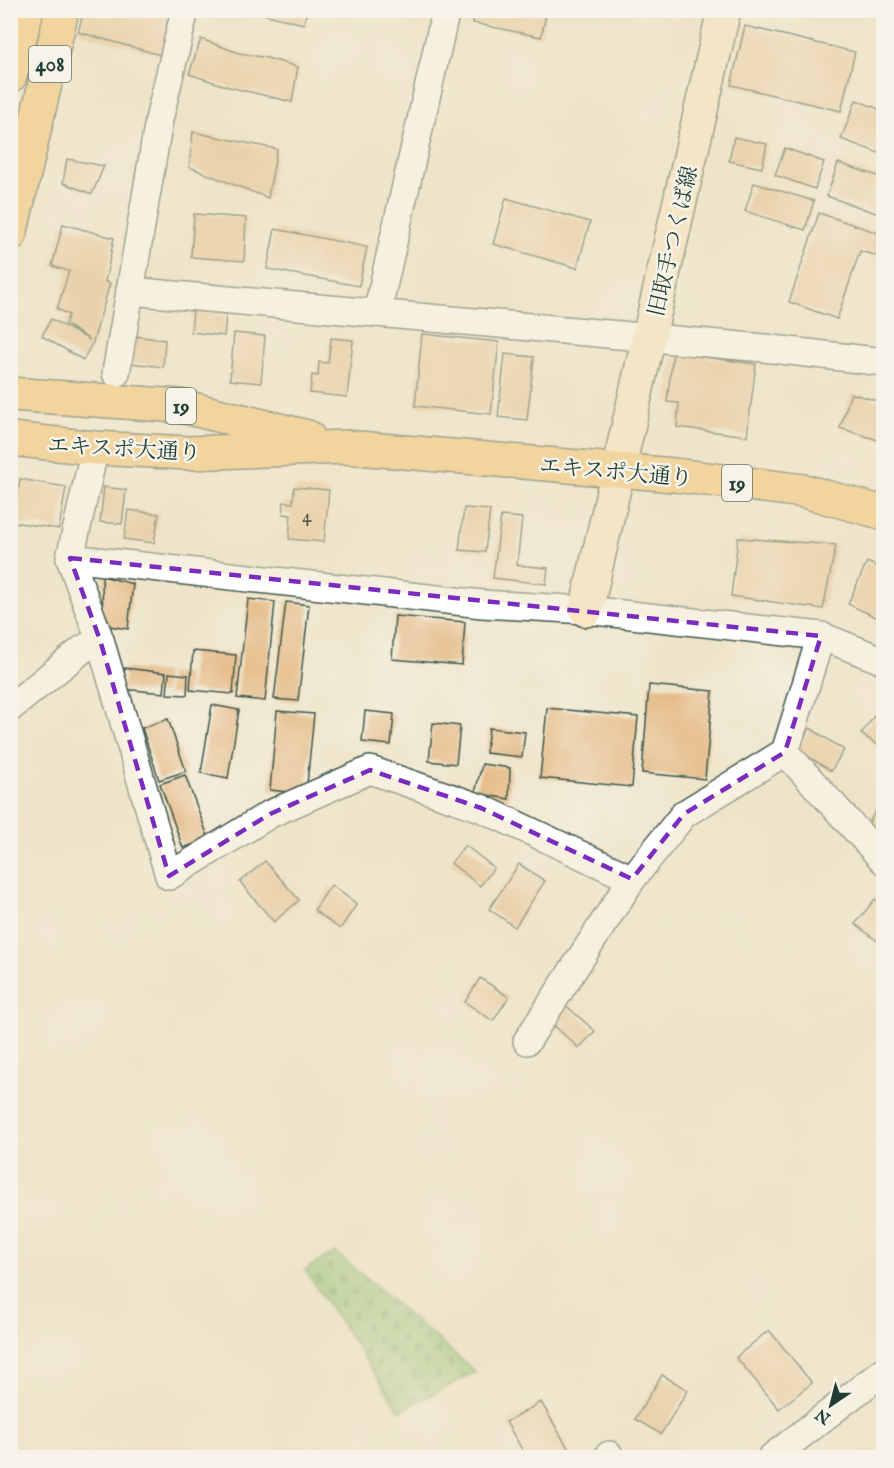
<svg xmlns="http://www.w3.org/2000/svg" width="894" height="1468" viewBox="0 0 894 1468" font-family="'IM FELL English','Noto Serif JP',serif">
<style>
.cemetery{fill:url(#cemetery-stones);stroke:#568054;stroke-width:1.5}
.building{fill:#e5bb87}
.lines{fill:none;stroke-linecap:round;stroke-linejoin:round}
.street-casing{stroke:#3e564a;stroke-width:30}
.secondary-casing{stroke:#3e564a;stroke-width:36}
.primary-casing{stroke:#3e564a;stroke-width:36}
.highway-casing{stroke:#3e564a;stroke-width:36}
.street{stroke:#fff;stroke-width:27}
.secondary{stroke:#fbe6c3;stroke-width:33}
.primary{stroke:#f4c16a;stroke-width:33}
.highway{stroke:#f4c16a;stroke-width:33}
.marked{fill:none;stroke:#7b2cbf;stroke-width:4.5;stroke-dasharray:12 8;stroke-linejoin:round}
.labels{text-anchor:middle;stroke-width:5;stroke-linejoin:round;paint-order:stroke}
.number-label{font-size:20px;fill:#505c49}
.shield{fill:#f7f3e8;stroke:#60746a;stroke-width:1.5}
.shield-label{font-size:21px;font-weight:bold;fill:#1f3d34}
.street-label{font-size:22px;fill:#1f3d34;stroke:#f7f3e8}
</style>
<defs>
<pattern id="cemetery-stones" width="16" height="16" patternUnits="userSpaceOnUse" patternTransform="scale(1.5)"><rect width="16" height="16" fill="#8ec375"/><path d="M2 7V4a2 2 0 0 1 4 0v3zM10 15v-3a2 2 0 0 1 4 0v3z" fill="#73a061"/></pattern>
</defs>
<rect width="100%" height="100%" fill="#f7f3e8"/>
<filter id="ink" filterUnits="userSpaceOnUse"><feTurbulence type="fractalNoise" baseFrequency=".0167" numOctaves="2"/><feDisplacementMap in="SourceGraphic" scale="12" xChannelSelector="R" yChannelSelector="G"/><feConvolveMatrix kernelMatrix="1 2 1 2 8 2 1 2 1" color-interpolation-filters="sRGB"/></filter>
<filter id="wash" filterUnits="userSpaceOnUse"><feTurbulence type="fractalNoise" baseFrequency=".008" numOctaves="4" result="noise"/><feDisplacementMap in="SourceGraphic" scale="24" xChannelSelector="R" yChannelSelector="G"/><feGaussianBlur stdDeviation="1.35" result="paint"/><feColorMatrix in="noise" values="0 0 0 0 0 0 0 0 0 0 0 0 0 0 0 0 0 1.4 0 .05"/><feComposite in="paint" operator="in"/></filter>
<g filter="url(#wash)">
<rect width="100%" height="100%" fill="#eee4c9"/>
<path class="cemetery" d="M 335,1252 L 476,1372 L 400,1411 L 305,1270 Z"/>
<g id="blocks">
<g class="building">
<path d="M 84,10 L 176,10 L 164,56 L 78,32 Z"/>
<path d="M 264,10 L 307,10 L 304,24 L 263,14 Z"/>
<path d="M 475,10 L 547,10 L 541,37 L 473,23 Z"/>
<path d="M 670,10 L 697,10 L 696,17 Z"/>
<path d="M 883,14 L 884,15 L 884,33 L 877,31 Z"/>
<path d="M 745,26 L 855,52 L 841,111 L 731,85 Z"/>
<path d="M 201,39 L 239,53 L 267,58 L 298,67 L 292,102 L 229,87 L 189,74 Z"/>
<path d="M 856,100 L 884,111 L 884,155 L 841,139 Z"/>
<path d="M 193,132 L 277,149 L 268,198 L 189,167 Z"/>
<path d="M 734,137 L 767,144 L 762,168 L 729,161 Z"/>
<path d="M 785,148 L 824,162 L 815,189 L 775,175 Z"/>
<path d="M 67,159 L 104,166 L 92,194 L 63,183 Z"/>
<path d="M 838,163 L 884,178 L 884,216 L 827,196 Z"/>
<path d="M 754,183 L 814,201 L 805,230 L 745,211 Z"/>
<path d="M 506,198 L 590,222 L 577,268 L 493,244 Z"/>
<path d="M 819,213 L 884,235 L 884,258 L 860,251 L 837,319 L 789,302 Z"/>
<path d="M 194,214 L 246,218 L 244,261 L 191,257 Z"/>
<path d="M 63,224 L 114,238 L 105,282 L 110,283 L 93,342 L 83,360 L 42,336 L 51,319 L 90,340 L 65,324 L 69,315 L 57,309 L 69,271 L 52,266 Z"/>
<path d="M 275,229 L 367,247 L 359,286 L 267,269 Z"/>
<path d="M 193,310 L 226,314 L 224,336 L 191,332 Z"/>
<path d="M 234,333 L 265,336 L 261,383 L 230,380 Z"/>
<path d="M 422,334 L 499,342 L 491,414 L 415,406 Z"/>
<path d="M 133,336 L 165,340 L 163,367 L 131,363 Z"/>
<path d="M 331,338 L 353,340 L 347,397 L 310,393 L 312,375 L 318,376 L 319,362 L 328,363 Z"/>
<path d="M 673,353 L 756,364 L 747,436 L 677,427 L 679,403 L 667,402 Z"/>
<path d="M 505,354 L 534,357 L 527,420 L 498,417 Z"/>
<path d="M 851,393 L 884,403 L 884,442 L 840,428 Z"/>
<path d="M 20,479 L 66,487 L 59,529 L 13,522 Z"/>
<path d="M 104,487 L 126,490 L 122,524 L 100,522 Z"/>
<path d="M 294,487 L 329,490 L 324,542 L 289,539 L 291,515 L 283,514 L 284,502 L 293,503 Z"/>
<path d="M 464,508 L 490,510 L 485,552 L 459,550 Z"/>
<path d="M 128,510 L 159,514 L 154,543 L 124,539 Z"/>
<path d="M 501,516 L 522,518 L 517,565 L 548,568 L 546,584 L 493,578 Z"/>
<path d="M 738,538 L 836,545 L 823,609 L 731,596 Z"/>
<path d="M 867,562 L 884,570 L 884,621 L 848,604 Z"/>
<path d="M 102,576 L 133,584 L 128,629 L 103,625 Z"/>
<path d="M 248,599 L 275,602 L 265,701 L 237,698 Z"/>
<path d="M 286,602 L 309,605 L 298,701 L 274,699 Z"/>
<path d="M 395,616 L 465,622 L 462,665 L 392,659 Z"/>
<path d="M 193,651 L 236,655 L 233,694 L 190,690 Z"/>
<path d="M 125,668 L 166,673 L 164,693 L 122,689 Z"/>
<path d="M 169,673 L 188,675 L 187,695 L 167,694 Z"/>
<path d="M 649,685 L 713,691 L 705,779 L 642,773 Z"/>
<path d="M 884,702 L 884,749 L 861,734 Z"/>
<path d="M 212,705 L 239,710 L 228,778 L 201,773 Z"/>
<path d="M 547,708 L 638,717 L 632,787 L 540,778 Z"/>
<path d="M 277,711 L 314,714 L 306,794 L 270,790 Z"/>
<path d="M 365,711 L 394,714 L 391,745 L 362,742 Z"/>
<path d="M 168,719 L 186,771 L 159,780 L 142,728 Z"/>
<path d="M 433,723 L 460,726 L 456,764 L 429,761 Z"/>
<path d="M 489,728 L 525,732 L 522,757 L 486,753 Z"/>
<path d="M 810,728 L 844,750 L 831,771 L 797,749 Z"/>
<path d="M 482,764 L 510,768 L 509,799 L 475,793 Z"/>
<path d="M 185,775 L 209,839 L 183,848 L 160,784 Z"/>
<path d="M 880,804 L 884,807 L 884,837 L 866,827 Z"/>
<path d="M 465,845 L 494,868 L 480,886 L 451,863 Z"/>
<path d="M 265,861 L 299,900 L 274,922 L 240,882 Z"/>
<path d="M 519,864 L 545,881 L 515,927 L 489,909 Z"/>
<path d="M 331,885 L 357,904 L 340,929 L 314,910 Z"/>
<path d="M 875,899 L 884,906 L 884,946 L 855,924 Z"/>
<path d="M 480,978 L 509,997 L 493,1021 L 465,1002 Z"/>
<path d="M 562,1002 L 595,1031 L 579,1048 L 547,1019 Z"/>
<path d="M 769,1330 L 812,1383 L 779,1409 L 736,1357 Z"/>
<path d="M 662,1375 L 688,1390 L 661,1434 L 635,1419 Z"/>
<path d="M 541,1402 L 574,1458 L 527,1458 L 506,1422 Z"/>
</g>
</g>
</g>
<g filter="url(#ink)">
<use href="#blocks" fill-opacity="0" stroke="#3e564a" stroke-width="1.5"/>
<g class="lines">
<defs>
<g id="street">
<path d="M 185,10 L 159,120 L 130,291 L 764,348 L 884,362"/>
<path d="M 377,313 L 446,10"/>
<path d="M 116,373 L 130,291"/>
<path d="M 95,448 L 70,558 L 100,640 L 169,876 L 270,814 L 370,770 L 481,808 L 632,879 L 684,814 L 785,752 L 821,636"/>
<path d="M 70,558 L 482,604 L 586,610 L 821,636 L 884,661"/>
<path d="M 10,708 L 83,649 L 100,640"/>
<path d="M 785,752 L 884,861"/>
<path d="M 527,1041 L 632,879"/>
<path d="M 609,1455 L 611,1458"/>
<path d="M 771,1458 L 884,1371"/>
</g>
<path id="secondary" d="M 586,610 L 724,10"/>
<g id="primary">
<path d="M 10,394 L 180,406 L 308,437"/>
<path d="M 10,439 L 95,448 L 189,453 L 346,447 L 674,475 L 804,491 L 884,513"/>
</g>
<g id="highway">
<path d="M 10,76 L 27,10"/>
<path d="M 10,235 L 62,10"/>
</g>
</defs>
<use href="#street" class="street-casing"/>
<use href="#secondary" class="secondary-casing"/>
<use href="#primary" class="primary-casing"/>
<use href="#highway" class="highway-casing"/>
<use href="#street" class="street"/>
<use href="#secondary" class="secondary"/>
<use href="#primary" class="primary"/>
<use href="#highway" class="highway"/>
</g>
</g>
<path d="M0 0H894V1468H0ZM 70,558 L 821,636 L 785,752 L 684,814 L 632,879 L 481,808 L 370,770 L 270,814 L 169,876 L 100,640 Z" fill="#eee4c9" fill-opacity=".55" fill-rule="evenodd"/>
<path class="marked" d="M 70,558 L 821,636 L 785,752 L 684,814 L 632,879 L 481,808 L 370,770 L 270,814 L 169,876 L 100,640 Z"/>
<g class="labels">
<g class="number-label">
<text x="307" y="522">4</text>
</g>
<g class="shield">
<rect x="29" y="46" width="42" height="36" rx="4.5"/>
<rect x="166" y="388" width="30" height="36" rx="4.5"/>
<rect x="722" y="465" width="30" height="36" rx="4.5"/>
</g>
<g class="shield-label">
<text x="50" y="71">408</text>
<text x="181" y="413">19</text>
<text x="737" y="490">19</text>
</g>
<g class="street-label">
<text transform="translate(672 241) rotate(-77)" y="8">旧取手つくば線</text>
<text transform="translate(124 448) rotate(3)" y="8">エキスポ大通り</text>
<text transform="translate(616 471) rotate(5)" y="8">エキスポ大通り</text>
</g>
</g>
<rect width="894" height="1468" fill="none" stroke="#f7f3e8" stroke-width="36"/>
<g transform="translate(831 1405) rotate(215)" stroke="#f7f3e8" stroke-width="4.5" paint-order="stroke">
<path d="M0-4.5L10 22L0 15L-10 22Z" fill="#1f3d34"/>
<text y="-9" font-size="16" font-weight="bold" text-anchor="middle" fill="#1f3d34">N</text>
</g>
</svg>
